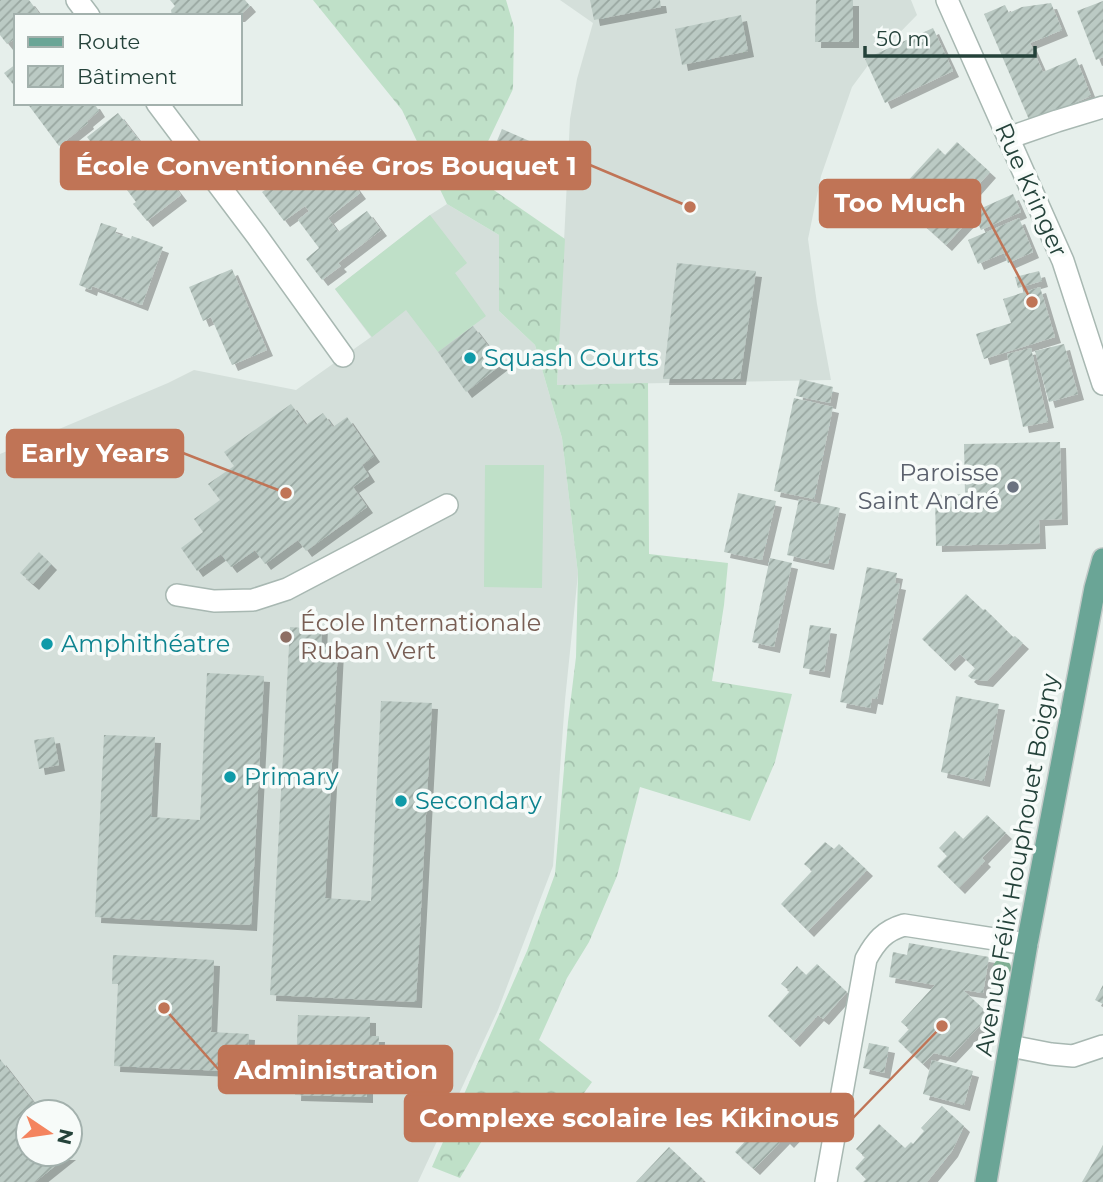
<svg xmlns="http://www.w3.org/2000/svg" width="1103" height="1182" viewBox="0 0 1103 1182" font-family="Montserrat,sans-serif">
<style>
.built{fill:#d4dfda;fill-rule:evenodd}
.forest{fill:url(#forest-crowns)}
.pitch{fill:#bfe0c8}
.building{fill:url(#building-hatch);filter:url(#shadow)}
.lines{fill:none;stroke-linecap:round;stroke-linejoin:round}
.minor-casing{stroke:#a8b8b2;stroke-width:24}
.major-casing{stroke:#c2cac8;stroke-width:24}
.minor{stroke:#fff;stroke-width:21}
.major{stroke:#6aa596;stroke-width:21}
.tree{fill:#80af93}
.culture-dot{fill:#0f9aa8;stroke:#f7fbf9;stroke-width:2.5}
.worship-dot{fill:#6b7280;stroke:#f7fbf9;stroke-width:2.5}
.education-dot{fill:#8d6e63;stroke:#f7fbf9;stroke-width:2.5}
.labels{text-anchor:middle;stroke-width:7;stroke-linejoin:round;paint-order:stroke}
.street-label{font-size:24px;fill:#24423a;stroke:#f7fbf9}
.culture-label{font-size:24px;fill:#0d838f;stroke:#f7fbf9;text-anchor:start}
.worship-label{font-size:24px;fill:#5b616d;stroke:#f7fbf9;text-anchor:end}
.education-label{font-size:24px;fill:#785e54;stroke:#f7fbf9;text-anchor:start}
.leader{fill:none;stroke:#c07456;stroke-width:2.5}
.callout-dot{fill:#c07456;stroke:#f7fbf9;stroke-width:2.5}
.callout{fill:#c07456;stroke:#c07456;stroke-width:2.5}
.callout-label{font-size:26px;text-anchor:middle;font-weight:bold;fill:#fff}
</style>
<defs>
<pattern id="forest-crowns" width="20" height="18" patternUnits="userSpaceOnUse" patternTransform="scale(1.75)"><rect width="20" height="18" fill="#bfe0c8"/><path d="M2 6a3 3 0 1 1 6 0M12 15a3 3 0 1 1 6 0" fill="none" stroke="#a4c1ad"/></pattern>
<pattern id="building-hatch" width="6" height="6" patternUnits="userSpaceOnUse" patternTransform="scale(1.75)"><rect width="6" height="6" fill="#bbcac4"/><path d="M-1 1l2-2M0 6l6-6M5 7l2-2" fill="none" stroke="#98a6a0"/></pattern>
<filter id="shadow"><feDropShadow dx="6" dy="6" stdDeviation="0" flood-color="#0004"/></filter>
</defs>
<rect width="100%" height="100%" fill="#e6efeb"/>
<g class="built">
<path d="M 560,0 L 911,0 L 917,15 L 869,64 L 852,87 L 821,176 L 808,239 L 817,304 L 831,380 L 557,385 L 570,119 L 577,79 L 593,23 Z"/>
<path d="M 447,204 L 499,235 L 499,311 L 535,345 L 562,438 L 578,574 L 565,700 L 553,866 L 498,1010 L 418,1182 L 0,1182 L 0,454 L 168,383 L 194,370 L 296,390 L 371,337 L 335,289 L 430,215 ZM 28,1112 L 70,1112 L 70,1154 L 28,1154 Z"/>
</g>
<path class="forest" d="M 313,0 L 506,0 L 514,27 L 513,89 L 472,175 L 565,239 L 557,385 L 648,383 L 649,554 L 728,563 L 724,605 L 712,681 L 792,694 L 775,762 L 750,821 L 640,787 L 617,876 L 589,942 L 567,978 L 539,1040 L 592,1082 L 560,1126 L 508,1125 L 490,1127 L 460,1178 L 432,1167 L 527,951 L 555,874 L 568,722 L 576,657 L 578,574 L 562,438 L 535,345 L 499,311 L 499,235 L 447,204 L 402,110 Z"/>
<g class="pitch">
<path d="M 430,215 L 467,263 L 455,273 L 486,316 L 438,352 L 406,310 L 372,337 L 335,289 Z"/>
<path d="M 485,465 L 544,465 L 542,588 L 484,587 Z"/>
</g>
<g class="building">
<path d="M 0,0 L 29,0 L 41,16 L 16,16 L 16,38 L 7,44 L 0,35 Z"/>
<path d="M 170,0 L 245,0 L 250,6 L 239,16 L 172,16 L 171,10 L 175,6 Z"/>
<path d="M 590,0 L 660,0 L 661,7 L 594,20 Z"/>
<path d="M 816,0 L 853,0 L 853,42 L 815,42 Z"/>
<path d="M 1103,1 L 1103,57 L 1096,60 L 1077,11 Z"/>
<path d="M 1051,3 L 1062,30 L 1030,43 L 1043,72 L 1076,58 L 1091,96 L 1030,122 L 984,14 L 1005,5 L 1009,13 L 1022,7 Z"/>
<path d="M 741,15 L 748,51 L 682,65 L 675,29 Z"/>
<path d="M 933,28 L 953,71 L 885,103 L 865,59 Z"/>
<path d="M 16,64 L 16,88 L 4,73 Z"/>
<path d="M 27,103 L 94,103 L 99,111 L 87,121 L 88,123 L 59,146 Z"/>
<path d="M 118,113 L 181,195 L 147,221 L 133,204 L 136,202 L 87,137 Z"/>
<path d="M 502,129 L 534,143 L 523,169 L 491,155 Z"/>
<path d="M 957,142 L 990,172 L 959,207 L 971,218 L 946,245 L 893,197 L 938,148 L 945,155 Z"/>
<path d="M 325,145 L 360,193 L 328,218 L 338,232 L 367,211 L 381,230 L 338,263 L 341,266 L 322,280 L 306,259 L 319,248 L 298,220 L 309,211 L 305,206 L 284,221 L 262,192 L 281,179 L 271,166 L 282,159 L 291,171 Z"/>
<path d="M 1013,194 L 1021,212 L 981,230 L 973,212 Z"/>
<path d="M 1019,218 L 1033,252 L 1008,263 L 1004,253 L 978,264 L 968,240 Z"/>
<path d="M 101,223 L 117,228 L 115,233 L 131,239 L 132,236 L 163,247 L 142,305 L 92,286 L 91,290 L 79,285 Z"/>
<path d="M 677,263 L 756,271 L 740,379 L 663,379 Z"/>
<path d="M 232,269 L 267,350 L 232,365 L 211,317 L 203,321 L 189,287 Z"/>
<path d="M 1039,271 L 1042,281 L 1018,288 L 1015,277 Z"/>
<path d="M 1040,287 L 1055,337 L 984,359 L 976,334 L 1011,323 L 1003,299 Z"/>
<path d="M 473,326 L 502,364 L 466,392 L 438,352 Z"/>
<path d="M 1064,344 L 1078,394 L 1049,402 L 1035,351 Z"/>
<path d="M 1031,348 L 1048,422 L 1023,427 L 1007,354 Z"/>
<path d="M 800,379 L 833,387 L 830,403 L 796,396 Z"/>
<path d="M 794,398 L 833,407 L 814,499 L 774,491 Z"/>
<path d="M 291,404 L 306,425 L 323,413 L 333,427 L 347,417 L 374,456 L 362,465 L 369,476 L 353,487 L 367,507 L 306,551 L 298,540 L 265,564 L 255,550 L 231,567 L 221,554 L 197,571 L 181,548 L 203,532 L 194,519 L 220,500 L 208,484 L 234,466 L 224,452 Z"/>
<path d="M 1060,442 L 1062,519 L 1039,520 L 1040,543 L 936,546 L 935,495 L 965,494 L 964,444 Z"/>
<path d="M 738,493 L 776,501 L 762,560 L 724,552 Z"/>
<path d="M 799,499 L 840,508 L 828,564 L 787,555 Z"/>
<path d="M 39,552 L 51,564 L 33,584 L 20,573 Z"/>
<path d="M 770,558 L 792,563 L 774,647 L 752,642 Z"/>
<path d="M 867,567 L 897,573 L 895,583 L 900,584 L 877,699 L 872,698 L 870,708 L 840,702 Z"/>
<path d="M 966,594 L 983,610 L 985,609 L 1013,637 L 1015,636 L 1023,643 L 987,681 L 972,679 L 968,676 L 975,668 L 960,654 L 949,665 L 922,639 Z"/>
<path d="M 303,621 L 322,622 L 321,647 L 338,648 L 325,898 L 371,901 L 381,701 L 432,703 L 416,1002 L 270,995 L 290,627 L 303,628 Z"/>
<path d="M 810,625 L 831,628 L 824,672 L 803,668 Z"/>
<path d="M 207,673 L 264,676 L 251,925 L 95,917 L 104,735 L 155,737 L 151,817 L 200,820 Z"/>
<path d="M 956,696 L 999,704 L 984,781 L 941,772 Z"/>
<path d="M 54,737 L 59,765 L 39,769 L 34,740 Z"/>
<path d="M 987,815 L 1006,833 L 982,858 L 985,861 L 959,888 L 937,866 L 947,856 L 939,848 L 955,831 L 963,839 Z"/>
<path d="M 825,842 L 834,849 L 839,844 L 867,870 L 808,931 L 781,904 L 812,871 L 804,864 Z"/>
<path d="M 909,943 L 989,957 L 983,993 L 963,990 L 990,1015 L 950,1057 L 934,1053 L 923,1064 L 898,1041 L 909,1029 L 901,1022 L 935,985 L 889,977 L 893,952 L 907,955 Z"/>
<path d="M 113,955 L 214,960 L 211,1032 L 249,1034 L 247,1072 L 114,1066 L 118,984 L 112,984 Z"/>
<path d="M 817,964 L 847,992 L 823,1019 L 818,1015 L 794,1041 L 768,1016 L 790,991 L 781,984 L 797,966 L 806,975 Z"/>
<path d="M 1103,985 L 1103,1004 L 1095,1000 Z"/>
<path d="M 298,1015 L 370,1017 L 370,1036 L 379,1036 L 377,1080 L 367,1080 L 367,1097 L 295,1095 Z"/>
<path d="M 869,1043 L 889,1047 L 884,1073 L 863,1068 Z"/>
<path d="M 0,1059 L 41,1112 L 28,1112 L 28,1154 L 70,1154 L 35,1182 L 0,1182 Z"/>
<path d="M 932,1060 L 973,1071 L 964,1105 L 923,1094 Z"/>
<path d="M 792,1093 L 814,1114 L 788,1142 L 784,1138 L 754,1169 L 735,1152 L 766,1119 L 758,1112 L 773,1096 L 782,1104 Z"/>
<path d="M 942,1106 L 964,1126 L 952,1151 L 927,1182 L 863,1182 L 866,1179 L 855,1168 L 865,1157 L 856,1149 L 879,1124 L 905,1148 L 911,1142 L 913,1144 L 924,1131 L 921,1128 Z"/>
<path d="M 1103,1145 L 1103,1182 L 1082,1182 L 1097,1156 Z"/>
<path d="M 669,1147 L 704,1180 L 702,1182 L 636,1182 Z"/>
</g>
<g class="lines">
<defs>
<g id="minor">
<path d="M 77,0 L 89,16"/>
<path d="M 947,0 L 1063,261 L 1103,384"/>
<path d="M 157,103 L 257,236 L 343,356"/>
<path d="M 1008,138 L 1057,121 L 1103,107"/>
<path d="M 177,595 L 214,601 L 253,600 L 287,589 L 447,505"/>
<path d="M 1010,1046 L 1051,1054 L 1073,1056 L 1103,1046"/>
<path d="M 826,1182 L 866,959 C 876,941 884,931 904,925 L 1027,944"/>
</g>
<path id="major" d="M 986,1182 L 1027,944 L 1095,588 L 1103,559"/>
</defs>
<use href="#minor" class="minor-casing"/>
<use href="#major" class="major-casing"/>
<use href="#minor" class="minor"/>
<use href="#major" class="major"/>
</g>
<circle class="tree" cx="1002" cy="968" r="9"/>
<g class="culture-dot">
<circle cx="470" cy="358" r="7"/>
<circle cx="47" cy="644" r="7"/>
<circle cx="230" cy="777" r="7"/>
<circle cx="401" cy="801" r="7"/>
</g>
<circle class="worship-dot" cx="1013" cy="487" r="7"/>
<circle class="education-dot" cx="286" cy="637" r="7"/>
<g class="labels">
<g class="street-label">
<text transform="translate(1031 190) rotate(66)" y="8">Rue Kringer</text>
<text transform="translate(1017 865) rotate(-80)" y="8">Avenue Félix Houphouet Boigny</text>
</g>
<g class="culture-label">
<text x="484" y="366">Squash Courts</text>
<text x="61" y="652">Amphithéatre</text>
<text x="244" y="785">Primary</text>
<text x="415" y="809">Secondary</text>
</g>
<g class="worship-label">
<text x="999" y="481">Paroisse<tspan x="999" dy="28">Saint André</tspan></text>
</g>
<g class="education-label">
<text x="300" y="631">École Internationale<tspan x="300" dy="28">Ruban Vert</tspan></text>
</g>
</g>
<path class="leader" d="M690 207L590 165M1032 302L980 203M286 493L183 453M164 1008L219 1070M942 1026L853 1118"/>
<g class="callout-dot">
<circle cx="690" cy="207" r="7"/>
<circle cx="1032" cy="302" r="7"/>
<circle cx="286" cy="493" r="7"/>
<circle cx="164" cy="1008" r="7"/>
<circle cx="942" cy="1026" r="7"/>
</g>
<g class="callout">
<rect x="61" y="142" width="529" height="47" rx="7"/>
<rect x="820" y="180" width="160" height="47" rx="7"/>
<rect x="7" y="430" width="176" height="47" rx="7"/>
<rect x="219" y="1046" width="233" height="47" rx="7"/>
<rect x="405" y="1094" width="448" height="47" rx="7"/>
</g>
<g class="callout-label">
<text x="326" y="175">École Conventionnée Gros Bouquet 1</text>
<text x="900" y="212">Too Much</text>
<text x="95" y="462">Early Years</text>
<text x="336" y="1079">Administration</text>
<text x="629" y="1127">Complexe scolaire les Kikinous</text>
</g>
<rect x="14" y="14" width="228" height="91" fill="#f7fbf9" stroke="#a3b1ad" stroke-width="2"/>
<rect x="28" y="37" width="35" height="10" fill="#6aa596" stroke="#a3b1ad" stroke-width="2"/>
<text x="77" y="49" font-size="21" fill="#24423a">Route</text>
<rect x="28" y="66" width="35" height="21" fill="url(#building-hatch)" stroke="#a3b1ad" stroke-width="2"/>
<text x="77" y="84" font-size="21" fill="#24423a">Bâtiment</text>
<g transform="translate(49 1133) rotate(103)"><circle r="33" fill="#f7fbf9" stroke="#a3b1ad" stroke-width="2"/>
<path d="M0-5L12 26L0 18L-12 26Z" fill="#f4845f"/>
<text y="-10" font-size="19" font-weight="bold" text-anchor="middle" fill="#24423a">N</text>
</g>
<path d="M865 46v10h170v-10" fill="none" stroke="#24423a" stroke-width="3.5"/>
<text x="876" y="46" font-size="21" fill="#24423a" stroke="#f7fbf9" stroke-width="5" paint-order="stroke">50 m</text>
</svg>
